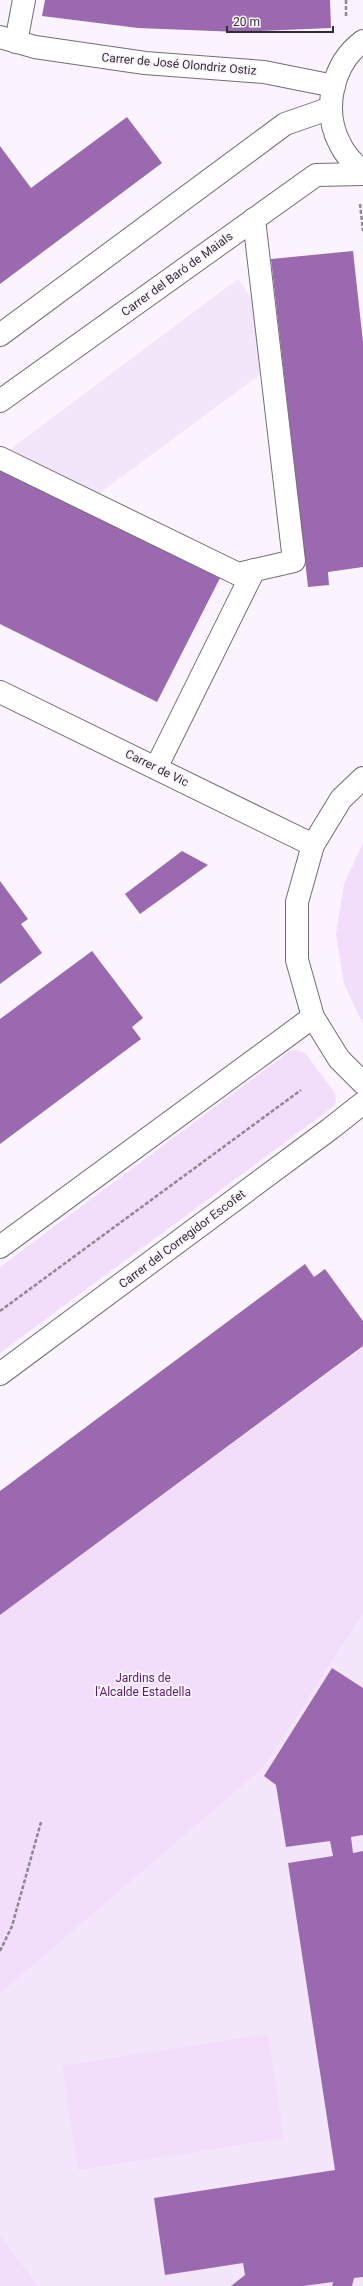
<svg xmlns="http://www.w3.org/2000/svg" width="363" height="2286" viewBox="0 0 363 2286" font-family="Roboto,sans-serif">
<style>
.built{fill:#f4e6fa}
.green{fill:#f2ddfb}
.building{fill:#9b69af}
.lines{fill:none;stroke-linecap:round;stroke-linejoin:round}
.street-casing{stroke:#746c77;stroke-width:24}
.secondary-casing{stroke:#746c77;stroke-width:24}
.path{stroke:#8d888f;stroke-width:2.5;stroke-dasharray:4 2;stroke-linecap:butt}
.street{stroke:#fff;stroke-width:22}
.secondary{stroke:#fff;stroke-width:22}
.labels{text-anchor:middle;stroke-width:3.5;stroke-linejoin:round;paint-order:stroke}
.street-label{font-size:12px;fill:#312e33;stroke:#fbf4fe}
.park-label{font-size:12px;fill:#5b1a71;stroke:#fbf4fe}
</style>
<rect width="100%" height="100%" fill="#fbf4fe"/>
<g class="built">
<path d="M 238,279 L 255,303 L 261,374 L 93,498 L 88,512 L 220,578 L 191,635 L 0,540 L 5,453 Z"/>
<path d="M 363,1614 L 363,2286 L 0,2286 L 0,1994 L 264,1767 Z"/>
</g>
<g class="green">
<path d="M 363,843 L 363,1024 L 344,984 L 336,934 L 344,884 Z"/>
<path d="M 297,1050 L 305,1053 L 335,1093 L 336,1101 L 334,1106 L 0,1353 L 0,1267 L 290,1051 Z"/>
<path d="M 363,1347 L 363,1614 L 264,1767 L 0,1994 L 0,1615 Z"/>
<path d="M 268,2034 L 284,2138 L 78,2170 L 62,2066 Z"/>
<path d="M 0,2236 L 38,2286 L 0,2286 Z"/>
</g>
<g class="building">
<path d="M 45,0 L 330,0 L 331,28 L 238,32 L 138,28 L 42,16 Z"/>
<path d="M 127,117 L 162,163 L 0,284 L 0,146 L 31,188 Z"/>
<path d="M 353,251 L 363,342 L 363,567 L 328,572 L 329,585 L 308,587 L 271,259 Z"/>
<path d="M 0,469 L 220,578 L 157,702 L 0,624 Z"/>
<path d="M 182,851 L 208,865 L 140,914 L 125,894 Z"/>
<path d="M 0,881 L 28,919 L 21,924 L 42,953 L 0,984 Z"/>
<path d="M 92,951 L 143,1018 L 132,1027 L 141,1039 L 0,1144 L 0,1019 Z"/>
<path d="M 305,1264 L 314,1277 L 325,1269 L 363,1321 L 363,1346 L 0,1615 L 0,1491 Z"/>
<path d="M 332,1668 L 363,1688 L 363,1835 L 351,1837 L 353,1853 L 363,1851 L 363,2277 L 354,2278 L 352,2286 L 332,2286 L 333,2282 L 303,2286 L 231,2286 L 245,2275 L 243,2263 L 165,2275 L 154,2198 L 335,2170 L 288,1863 L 333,1856 L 330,1841 L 286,1847 L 276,1785 L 264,1776 Z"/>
</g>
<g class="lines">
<defs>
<g id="street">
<path d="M 0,37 L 35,47 L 145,63 L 264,72 L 334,86"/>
<path d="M 16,42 L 24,0"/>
<path d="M 0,458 L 238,574 L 294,561 L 254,219"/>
<path d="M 0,692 L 313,845"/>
<path d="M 156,768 L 254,570"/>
</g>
<g id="secondary">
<path d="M 363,41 C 332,64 322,110 340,144 C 345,155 354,164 363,172"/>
<path d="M 0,335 L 285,124 L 331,108"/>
<path d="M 0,401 L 316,175 L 363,174"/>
<path d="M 363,778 L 341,799 L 313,845 L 297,902 L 297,960 L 313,1017 L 339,1059 L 363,1083"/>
<path d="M 0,1247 L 313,1017"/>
<path d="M 0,1374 L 330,1129 L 363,1103"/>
</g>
</defs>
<use href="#street" class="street-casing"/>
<use href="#secondary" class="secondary-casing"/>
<g class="path">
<path d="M 346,0 L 346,16"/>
<path d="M 360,204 L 363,231"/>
<path d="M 0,1311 L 301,1090"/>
<path d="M 0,1951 L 12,1926 L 41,1822"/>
</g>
<use href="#street" class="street"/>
<use href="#secondary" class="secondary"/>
</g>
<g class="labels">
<g class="street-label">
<text transform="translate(179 64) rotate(5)" y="4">Carrer de José Olondriz Ostiz</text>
<text transform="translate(177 274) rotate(-36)" y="4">Carrer del Baró de Maials</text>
<text transform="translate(157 768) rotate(26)" y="4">Carrer de Vic</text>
<text transform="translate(182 1239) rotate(-37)" y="4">Carrer del Corregidor Escofet</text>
</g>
<g class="park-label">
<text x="143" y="1682">Jardins de<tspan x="143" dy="14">l'Alcalde Estadella</tspan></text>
</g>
</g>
<path d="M227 26v6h106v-6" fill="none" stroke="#312e33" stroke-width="2"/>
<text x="233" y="26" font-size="12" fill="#312e33" stroke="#fbf4fe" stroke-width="3" paint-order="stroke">20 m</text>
</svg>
